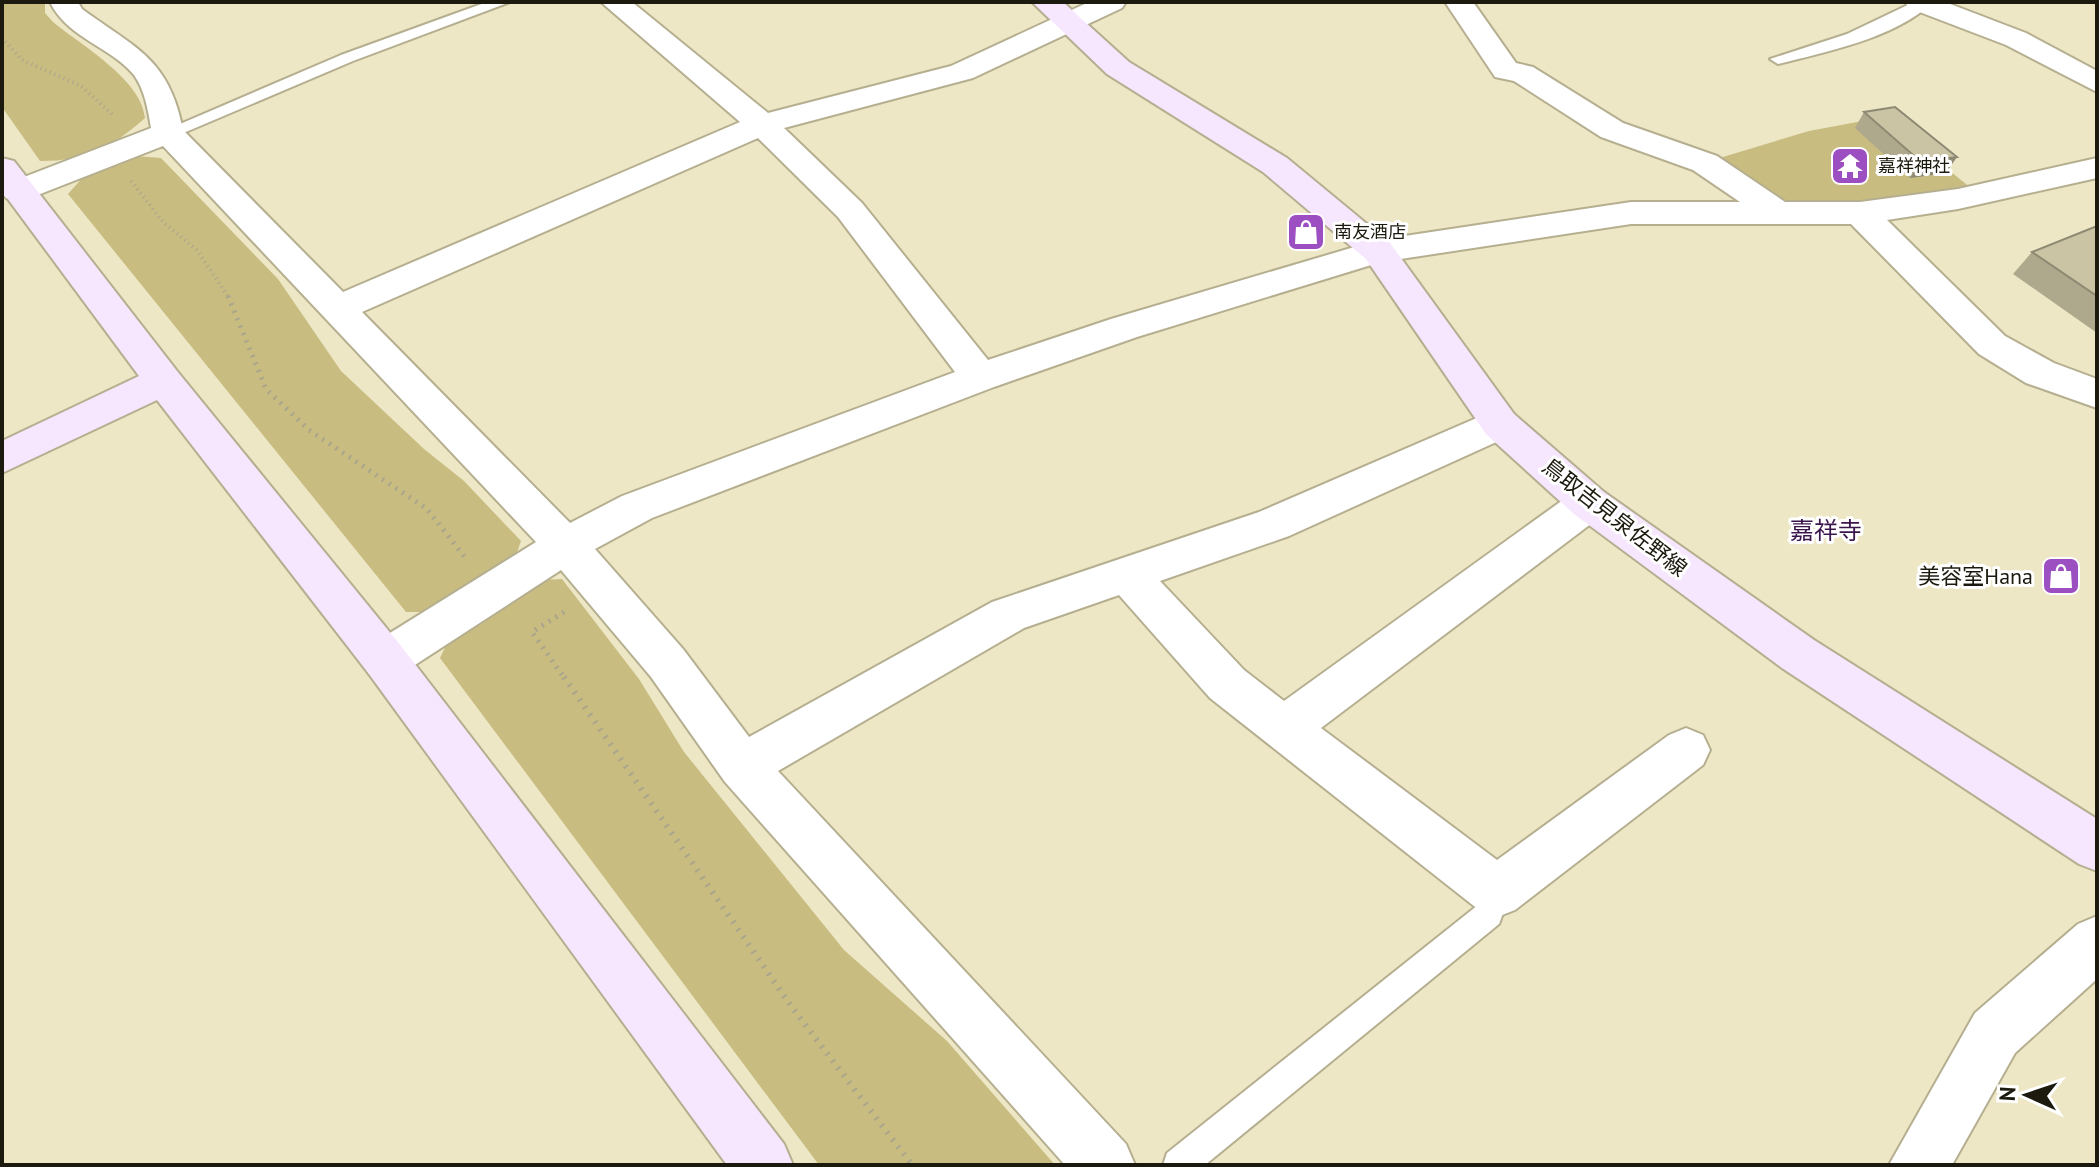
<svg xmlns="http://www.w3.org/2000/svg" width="2099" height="1167" viewBox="0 0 2099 1167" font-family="'PT Sans','Noto Sans JP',sans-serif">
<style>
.green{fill:#c8bc81}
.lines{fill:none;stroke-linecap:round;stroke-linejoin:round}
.lane-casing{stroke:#b5af90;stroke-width:4}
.street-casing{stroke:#b5af90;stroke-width:4}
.secondary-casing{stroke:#b5af90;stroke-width:4}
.path-far2{stroke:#aaa58b;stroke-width:4;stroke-dasharray:1 4;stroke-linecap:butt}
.path-far1{stroke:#aaa58b;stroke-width:5;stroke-dasharray:2 6;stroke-linecap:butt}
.path{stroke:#aaa58b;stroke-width:6;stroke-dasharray:2 7;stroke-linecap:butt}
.lane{fill:#fff;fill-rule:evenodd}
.street{fill:#fff;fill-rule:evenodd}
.secondary{fill:#f6e6fe;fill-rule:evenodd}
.wall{fill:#aea98d}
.shaded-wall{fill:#8d8973}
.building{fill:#cac4a4;stroke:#8d8973;stroke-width:2}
.labels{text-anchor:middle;stroke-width:6;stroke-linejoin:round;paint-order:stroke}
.far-poi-label{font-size:18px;fill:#1c1a0e;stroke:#fff;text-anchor:start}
.street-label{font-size:22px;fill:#1c1a0e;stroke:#fff}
.poi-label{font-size:22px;fill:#1c1a0e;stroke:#fff;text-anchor:end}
.neighbourhood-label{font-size:24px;fill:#3a154b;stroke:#fff}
</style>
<rect width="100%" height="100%" fill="#ede7c6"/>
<g class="green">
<path d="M 2,2 L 45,2 L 45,13 L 53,22 C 81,45 142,80 145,118 C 111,148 87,161 40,161 L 2,107 Z"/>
<path d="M 1884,117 L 1972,189 L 1925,199 L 1779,208 L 1713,160 L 1809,131 Z"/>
<path d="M 135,156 L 161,158 L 278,279 L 341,371 L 424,449 L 464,481 L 521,541 L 515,558 L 424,612 L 406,612 L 68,194 L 84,176 Z"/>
<path d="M 562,579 L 639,679 L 684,752 L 844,950 L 947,1041 L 1055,1165 L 819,1165 L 440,658 L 449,639 L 538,580 Z"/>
</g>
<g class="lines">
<defs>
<g id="lane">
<path d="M 487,2 L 510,2 L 353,61 L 174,137 L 162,137 L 159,133 L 341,55 Z"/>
<path d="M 1914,2 L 1931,3 C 1898,37 1823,53 1778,64 L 1770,59 L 1847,34 Z"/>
<path d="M 1497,878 L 1507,882 L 1511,892 L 1499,924 L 1205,1165 L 1163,1165 L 1167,1153 L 1478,905 L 1487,882 Z"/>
</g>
<g id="street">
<path d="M 50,2 L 78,2 L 82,9 C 137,49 169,59 183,130 L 343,292 L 740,122 L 601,2 L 632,2 L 768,113 L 951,66 L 1089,2 L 1126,2 L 1122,8 L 973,78 L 784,128 L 862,203 L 988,360 L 1111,319 L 1378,240 L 1631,202 L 1740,202 L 1693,170 L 1601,137 L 1514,81 L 1495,77 L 1445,2 L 1473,2 L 1516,63 L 1533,67 L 1623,123 L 1717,156 L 1785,202 L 1860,202 L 1958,189 L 2097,158 L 2097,178 L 1958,209 L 1887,220 L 2005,336 L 2054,363 L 2097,379 L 2097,408 L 2026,383 L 1979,354 L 1851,224 L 1631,224 L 1381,262 L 1137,337 L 994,387 L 652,518 L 595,549 L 683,649 L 749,737 L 992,602 L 1259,512 L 1486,414 L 1500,410 L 1514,414 L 1520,424 L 1514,434 L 1289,536 L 1160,581 L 1244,670 L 1284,701 L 1574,492 L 1589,487 L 1604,492 L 1610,503 L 1604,514 L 1321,728 L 1497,860 L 1669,735 L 1686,728 L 1703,735 L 1710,750 L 1703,765 L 1515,910 L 1497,917 L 1479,910 L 1210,698 L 1119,595 L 1024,628 L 778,771 L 1126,1144 L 1135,1165 L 1065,1165 L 725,782 L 651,677 L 561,570 L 401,674 L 385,680 L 369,674 L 362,660 L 369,646 L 536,542 L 163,146 L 30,198 L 18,201 L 6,198 L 2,192 L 6,184 L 151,128 C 148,111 145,90 134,75 C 110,46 67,38 50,2 ZM 758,138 L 838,217 L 955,372 L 622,496 L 570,523 L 362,312 Z"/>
<path d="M 1905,2 L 1945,2 L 2026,33 L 2097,71 L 2097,92 L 2006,45 L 1909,8 Z"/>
<path d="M 2097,916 L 2097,979 L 2015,1053 L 1952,1165 L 1889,1165 L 1975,1013 L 2078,924 Z"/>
</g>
<g id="secondary">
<path d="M 1032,2 L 1063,2 L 1129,62 L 1287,158 L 1390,243 L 1514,414 L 1604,492 L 1814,640 L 2097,819 L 2097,871 L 2079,864 L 1782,668 L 1574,514 L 1486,434 L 1366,259 L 1263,172 L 1107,74 Z"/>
<path d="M 2,158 L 14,161 L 177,371 L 401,646 L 784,1144 L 793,1165 L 727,1165 L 369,674 L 157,400 L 2,473 L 2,441 L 139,376 L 2,191 Z"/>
</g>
</defs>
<use href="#lane" class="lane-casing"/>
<use href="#street" class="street-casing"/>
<use href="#secondary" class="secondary-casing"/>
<g class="path-far2">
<path d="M 2,38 L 22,60 L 81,86 L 113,115"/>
<path d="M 131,181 L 164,223 L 197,250 L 229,298"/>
</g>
<g class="path-far1">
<path d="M 228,296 L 266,389 L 309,430 L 427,509 L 467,560"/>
<path d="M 564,612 L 532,632 L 565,679"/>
</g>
<path class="path" d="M 564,677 L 791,1006 L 912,1165"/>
<use href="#lane" class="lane"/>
<use href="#street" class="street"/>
<use href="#secondary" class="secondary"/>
</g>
<g class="wall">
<path d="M 1864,112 L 1946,173 L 1910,178 L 1855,128 Z"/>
<path d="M 2097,226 L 2097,333 L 2013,274 L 2032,252 Z"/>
</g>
<path class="shaded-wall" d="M 1957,157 L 1946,173 L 1910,178 L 1921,162 Z"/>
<g class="building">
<path d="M 1895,107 L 1957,157 L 1921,162 L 1864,112 Z"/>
<path d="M 2097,226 L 2097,296 L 2032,252 Z"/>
</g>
<defs>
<symbol id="temple-square" viewBox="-11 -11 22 22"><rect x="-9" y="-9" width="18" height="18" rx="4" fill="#9c4fc0" stroke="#fff"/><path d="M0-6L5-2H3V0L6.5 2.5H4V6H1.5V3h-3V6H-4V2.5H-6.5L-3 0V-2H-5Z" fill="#fff"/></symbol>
<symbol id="shop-square" viewBox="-11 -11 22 22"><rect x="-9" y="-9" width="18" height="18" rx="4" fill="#9c4fc0" stroke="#fff"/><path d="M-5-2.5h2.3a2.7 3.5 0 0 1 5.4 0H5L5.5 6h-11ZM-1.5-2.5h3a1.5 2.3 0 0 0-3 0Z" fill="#fff"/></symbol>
</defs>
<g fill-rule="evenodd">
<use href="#temple-square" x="1828" y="144" width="44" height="44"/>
<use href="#shop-square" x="1284" y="210" width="44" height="44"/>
<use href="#shop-square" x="2039" y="554" width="44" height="44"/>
</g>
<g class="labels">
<g class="far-poi-label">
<text x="1878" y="172">嘉祥神社</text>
<text x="1334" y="238">南友酒店</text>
</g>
<g class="street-label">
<text transform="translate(1615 517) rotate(38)" y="8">鳥取吉見泉佐野線</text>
</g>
<g class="poi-label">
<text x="2033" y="584">美容室Hana</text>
</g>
<g class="neighbourhood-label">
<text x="1826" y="539">嘉祥寺</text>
</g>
</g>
<rect width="2099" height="1167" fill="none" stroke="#1c1a0e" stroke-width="8"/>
<g transform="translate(2027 1095) rotate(273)" stroke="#ffffff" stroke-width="6" paint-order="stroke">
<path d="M0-6L14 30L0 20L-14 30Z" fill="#1c1a0e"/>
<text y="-12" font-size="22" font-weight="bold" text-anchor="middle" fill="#1c1a0e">N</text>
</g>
</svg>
